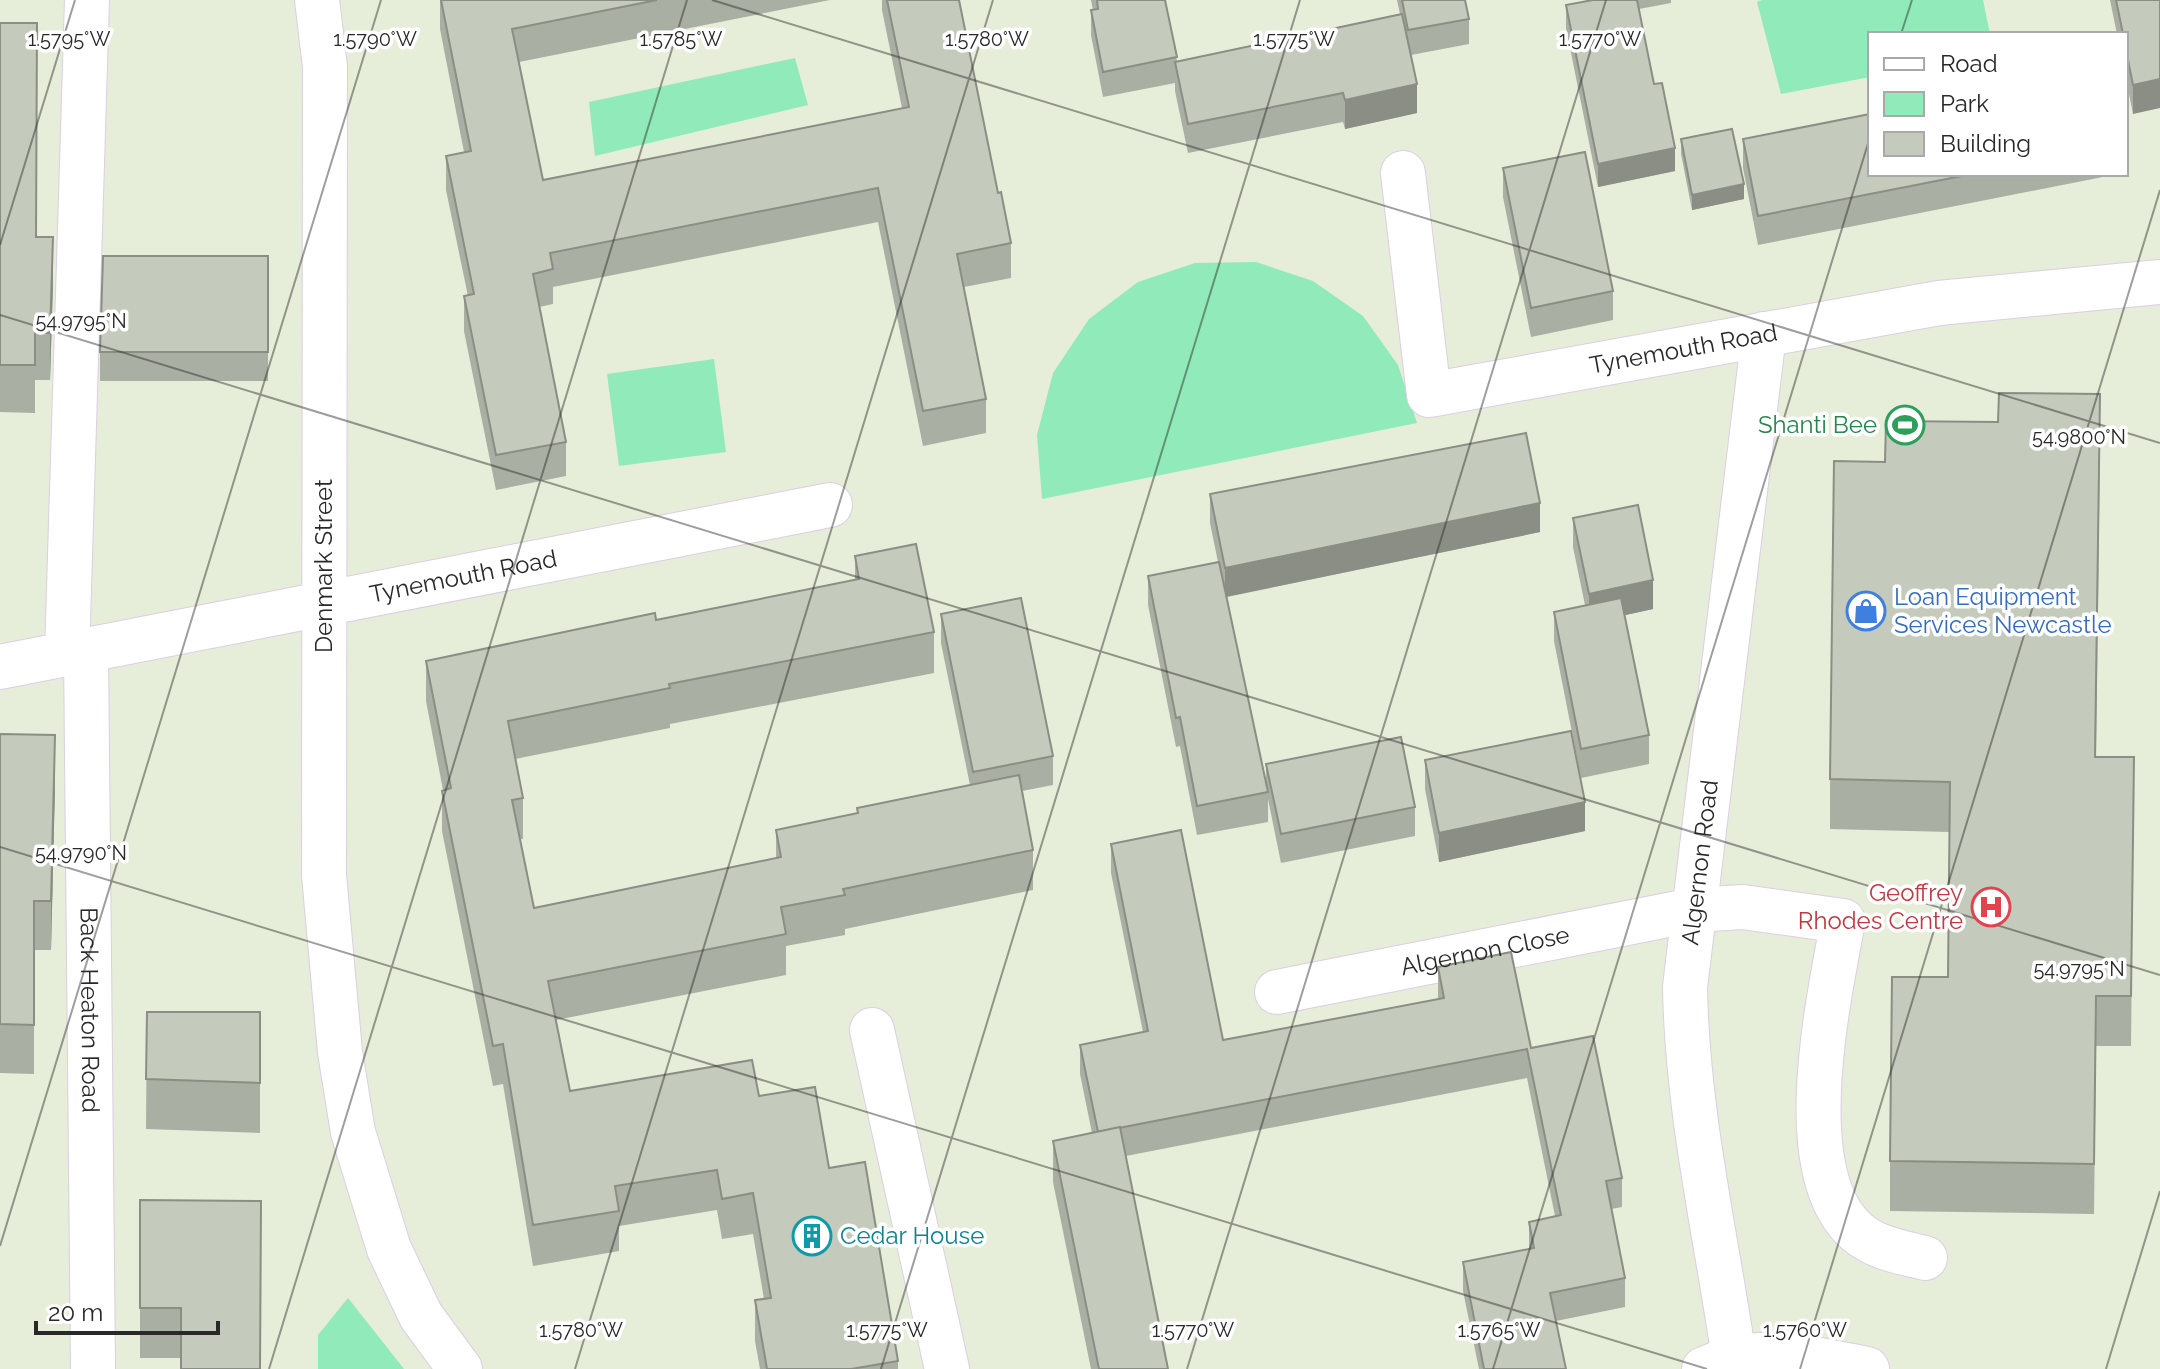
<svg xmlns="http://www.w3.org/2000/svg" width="2160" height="1369" viewBox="0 0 2160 1369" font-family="Raleway,sans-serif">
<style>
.green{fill:#90eaba}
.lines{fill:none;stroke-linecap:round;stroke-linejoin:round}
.minor-casing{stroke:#dccee4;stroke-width:46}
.minor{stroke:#fff;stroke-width:44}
.wall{fill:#a9afa2}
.shaded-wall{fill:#8a8e84}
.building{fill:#c5cbbc;stroke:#8a8e84;stroke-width:2}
.ticks{fill:none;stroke:#292929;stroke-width:2;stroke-opacity:0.45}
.labels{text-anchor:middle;stroke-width:7;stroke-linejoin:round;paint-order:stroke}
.street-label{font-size:24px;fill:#292929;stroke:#fff}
.leisure-label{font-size:24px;fill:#27864d;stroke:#fff;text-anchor:end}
.shop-label{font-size:24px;fill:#366cbe;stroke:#fff;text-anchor:start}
.health-label{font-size:24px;fill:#be3a42;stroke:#fff;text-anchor:end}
.culture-label{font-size:24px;fill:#0d838f;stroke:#fff;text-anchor:start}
.ticks-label{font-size:20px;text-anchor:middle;fill:#292929;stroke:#fff;stroke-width:7;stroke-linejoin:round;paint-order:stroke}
</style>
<rect width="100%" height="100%" fill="#e6edd9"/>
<g class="green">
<path d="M 1762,0 L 1983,0 L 1990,34 L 1870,34 L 1870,77 L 1781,94 L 1757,2 Z"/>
<path d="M 795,58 L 808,105 L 595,156 L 589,102 Z"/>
<path d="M 1256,262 L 1313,281 L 1363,316 L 1398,365 L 1417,423 L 1042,499 L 1037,435 L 1053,373 L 1089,319 L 1138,282 L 1195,263 Z"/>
<path d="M 714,359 L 726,452 L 619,466 L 607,374 Z"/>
<path d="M 348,1298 L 404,1369 L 318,1369 L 318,1335 Z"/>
</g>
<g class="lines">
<defs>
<g id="minor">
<path d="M 317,0 L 325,67 L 324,875 L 340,1052 L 353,1132 L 389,1249 L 421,1316 L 460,1369"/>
<path id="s1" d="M 1403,173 L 1429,395 L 1939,303 L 2160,282"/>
<path id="s2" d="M 86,650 L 93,1369"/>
<path d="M 67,654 L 87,0"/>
<path id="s3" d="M 0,667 L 830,505"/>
<path id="s4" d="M 1277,992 L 1693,910 L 1743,907 L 1843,921 C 1829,998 1789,1173 1857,1232 C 1877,1249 1901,1252 1925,1258"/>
<path d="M 872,1030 L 947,1369"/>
<path id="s5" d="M 1734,1358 C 1716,1235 1687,1112 1685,987 L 1764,334"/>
<path d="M 1704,1369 C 1714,1365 1724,1360 1734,1358 C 1777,1349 1825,1361 1867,1369"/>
</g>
</defs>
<use href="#minor" class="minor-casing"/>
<use href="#minor" class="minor"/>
</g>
<g class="wall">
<path d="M 440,0 L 830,0 L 519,62 L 543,180 L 902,108 L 882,10 L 882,0 L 959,0 L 998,193 L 1011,243 L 1011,278 L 964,287 L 986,399 L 986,433 L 923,446 L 878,222 L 553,287 L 553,304 L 539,307 L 566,442 L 566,476 L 496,490 L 464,331 L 464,296 L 468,296 L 446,190 L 446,156 L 464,152 L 440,29 Z"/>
<path d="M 1091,0 L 1165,0 L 1177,61 L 1400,14 L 1397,0 L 1465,0 L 1469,19 L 1469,44 L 1411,55 L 1417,113 L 1345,129 L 1343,122 L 1188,153 L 1175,91 L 1175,83 L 1103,97 L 1091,35 L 1091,10 L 1093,10 Z"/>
<path d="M 1593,0 L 1671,0 L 1671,3 L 1639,9 L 1654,84 L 1675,171 L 1598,187 L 1566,28 L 1566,5 Z"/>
<path d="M 2110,0 L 2160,0 L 2133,114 L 2126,79 L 2126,34 L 2117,34 Z"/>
<path d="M 0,23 L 36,237 L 53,285 L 50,380 L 35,380 L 35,413 L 0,412 Z"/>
<path d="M 1681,139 L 1744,199 L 1692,210 L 1681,154 Z"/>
<path d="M 1743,139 L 1870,174 L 2118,174 L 1758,245 L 1743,168 Z"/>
<path d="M 1503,168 L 1613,291 L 1613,320 L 1531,337 L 1503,197 Z"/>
<path d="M 268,256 L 268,381 L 100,381 L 100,352 Z"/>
<path d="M 2100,443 L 2096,757 L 2134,757 L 2131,1046 L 2096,1046 L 2094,1214 L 1890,1211 L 1890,1161 L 1948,977 L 1950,832 L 1830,829 L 1830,779 Z"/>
<path d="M 1210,494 L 1540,532 L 1227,597 L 1266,787 L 1266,764 L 1415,807 L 1415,836 L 1281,863 L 1268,799 L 1268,822 L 1197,835 L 1180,746 L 1176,747 L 1148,605 L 1148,576 L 1218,562 L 1210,523 Z"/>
<path d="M 1573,518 L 1653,609 L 1625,615 L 1649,735 L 1649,764 L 1581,778 L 1554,641 L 1554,612 L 1585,605 L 1573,547 Z"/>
<path d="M 855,556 L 934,632 L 934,673 L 670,724 L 670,728 L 515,759 L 523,798 L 523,839 L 520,839 L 534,908 L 776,859 L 776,830 L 857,813 L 857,808 L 970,785 L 941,643 L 941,614 L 1053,756 L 1053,785 L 1022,791 L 1033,850 L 1033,890 L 845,929 L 845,935 L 786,946 L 786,975 L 556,1020 L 570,1091 L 759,1096 L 829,1168 L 898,1361 L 898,1369 L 760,1369 L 755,1341 L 755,1300 L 764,1299 L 753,1234 L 722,1239 L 717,1210 L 619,1226 L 619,1251 L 533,1266 L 503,1084 L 493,1086 L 442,831 L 442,791 L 443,790 L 426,701 L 426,661 L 656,620 L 855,580 Z"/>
<path d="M 0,734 L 55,784 L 51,950 L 34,950 L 34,1074 L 0,1073 Z"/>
<path d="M 1425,760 L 1585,831 L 1439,862 L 1425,789 Z"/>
<path d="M 1111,844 L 1223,1040 L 1438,999 L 1438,967 L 1531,1048 L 1622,1178 L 1622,1207 L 1611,1209 L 1625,1278 L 1625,1307 L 1556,1321 L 1566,1369 L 1479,1369 L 1463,1291 L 1463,1262 L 1529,1249 L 1529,1222 L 1555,1216 L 1527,1078 L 1126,1156 L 1168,1369 L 1091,1369 L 1053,1182 L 1053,1141 L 1092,1133 L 1080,1074 L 1080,1045 L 1143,1032 L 1111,873 Z"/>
<path d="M 147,1012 L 260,1012 L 260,1133 L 146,1129 Z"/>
<path d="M 140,1200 L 260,1369 L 181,1358 L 140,1358 Z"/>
</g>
<g class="shaded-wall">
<path d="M 2160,79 L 2160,108 L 2133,114 L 2133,85 Z"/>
<path d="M 1417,84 L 1417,113 L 1345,129 L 1345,100 Z"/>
<path d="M 1675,148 L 1675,171 L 1598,187 L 1598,164 Z"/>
<path d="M 1744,184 L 1744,199 L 1692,210 L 1692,195 Z"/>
<path d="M 53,237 L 53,285 L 50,380 L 50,333 Z"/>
<path d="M 1540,503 L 1540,532 L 1225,597 L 1225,568 Z"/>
<path d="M 1653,580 L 1653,609 L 1589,623 L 1589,594 Z"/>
<path d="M 55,735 L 55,784 L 51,950 L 51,901 Z"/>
<path d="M 1585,802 L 1585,831 L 1439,862 L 1439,833 Z"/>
</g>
<g class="building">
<path d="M 441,0 L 657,0 L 512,29 L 543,180 L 909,107 L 887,0 L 959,0 L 998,193 L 1001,192 L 1011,243 L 957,254 L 986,399 L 923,411 L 878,188 L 550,253 L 553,269 L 533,274 L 566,442 L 496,455 L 464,296 L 474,294 L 446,156 L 471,151 Z"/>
<path d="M 1097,0 L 1165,0 L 1177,57 L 1103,72 L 1091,10 L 1098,9 Z"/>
<path d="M 1402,0 L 1465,0 L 1469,19 L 1408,30 Z"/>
<path d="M 1593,0 L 1637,0 L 1654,84 L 1662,83 L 1675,148 L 1598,164 L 1566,5 Z"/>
<path d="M 2116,0 L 2160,0 L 2160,79 L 2133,85 L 2126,50 L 2126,34 L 2123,34 Z"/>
<path d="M 1402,14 L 1417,84 L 1345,100 L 1343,93 L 1188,124 L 1175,62 Z"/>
<path d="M 0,23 L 37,23 L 36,237 L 53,237 L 50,333 L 35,333 L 35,365 L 0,365 Z"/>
<path d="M 1870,114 L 1870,174 L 1972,174 L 1758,216 L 1743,139 Z"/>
<path d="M 1732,129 L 1744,184 L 1692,195 L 1681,139 Z"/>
<path d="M 1585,152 L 1613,291 L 1531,308 L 1503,168 Z"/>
<path d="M 103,256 L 268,256 L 268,352 L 100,352 Z"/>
<path d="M 1999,393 L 2100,394 L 2095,757 L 2134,757 L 2131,996 L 2096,996 L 2094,1164 L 1890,1161 L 1892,977 L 1948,977 L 1950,782 L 1830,779 L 1834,461 L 1885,462 L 1886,421 L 1998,422 Z"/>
<path d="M 1526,433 L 1540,503 L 1225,568 L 1210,494 Z"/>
<path d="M 1638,505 L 1653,580 L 1589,594 L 1573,518 Z"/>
<path d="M 916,544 L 934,632 L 669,684 L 670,688 L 508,721 L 523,798 L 512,800 L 534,908 L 781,857 L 776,830 L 858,813 L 857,808 L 1019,775 L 1033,850 L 843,889 L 845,895 L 781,907 L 786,934 L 548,981 L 570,1091 L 752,1060 L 759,1096 L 815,1087 L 829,1168 L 865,1162 L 898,1361 L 851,1369 L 767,1369 L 755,1300 L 771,1298 L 753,1193 L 722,1199 L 717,1170 L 615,1186 L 619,1211 L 533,1225 L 503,1044 L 493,1046 L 442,791 L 451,788 L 426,661 L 655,613 L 656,620 L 859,579 L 855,556 Z"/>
<path d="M 1219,562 L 1268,792 L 1197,806 L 1180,717 L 1176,718 L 1148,576 Z"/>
<path d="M 1021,598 L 1053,756 L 973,772 L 941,614 Z"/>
<path d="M 1621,598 L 1649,735 L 1581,749 L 1554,612 Z"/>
<path d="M 1571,731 L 1585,802 L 1439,833 L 1425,760 Z"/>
<path d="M 0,734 L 55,735 L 51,901 L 34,901 L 34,1025 L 0,1024 Z"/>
<path d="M 1401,737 L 1415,807 L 1281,834 L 1266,764 Z"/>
<path d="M 1181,830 L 1223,1040 L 1444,998 L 1438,967 L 1511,952 L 1531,1048 L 1593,1036 L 1622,1178 L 1606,1181 L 1625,1278 L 1550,1293 L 1566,1369 L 1484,1369 L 1463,1262 L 1534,1248 L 1529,1222 L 1561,1215 L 1527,1049 L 1098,1132 L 1080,1045 L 1148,1031 L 1111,844 Z"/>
<path d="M 147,1012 L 260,1012 L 260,1083 L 146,1079 Z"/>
<path d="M 1120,1127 L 1168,1369 L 1099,1369 L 1053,1141 Z"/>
<path d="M 140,1200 L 261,1201 L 260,1369 L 181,1369 L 181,1308 L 140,1308 Z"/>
</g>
<path class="ticks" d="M 712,0 L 2160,443M 1901,34 L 1912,0M 0,245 L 75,0M 0,315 L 2160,975M 0,847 L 1707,1369M 0,1246 L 381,0M 269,1369 L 687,0M 575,1369 L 993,0M 881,1369 L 1300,0M 1187,1369 L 1606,0M 1493,1369 L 1870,137M 1800,1369 L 2160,190M 2106,1369 L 2160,1191"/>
<defs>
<symbol id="stadium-ring" viewBox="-11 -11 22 22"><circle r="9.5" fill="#fff" stroke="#2e9e5b" stroke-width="1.5"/><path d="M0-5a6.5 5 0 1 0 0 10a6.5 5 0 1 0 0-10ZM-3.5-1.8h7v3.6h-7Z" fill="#2e9e5b"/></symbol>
<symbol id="shop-ring" viewBox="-11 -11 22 22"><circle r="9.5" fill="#fff" stroke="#3f7fe0" stroke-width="1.5"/><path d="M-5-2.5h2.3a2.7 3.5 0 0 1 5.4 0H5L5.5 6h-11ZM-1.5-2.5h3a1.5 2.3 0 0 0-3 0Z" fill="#3f7fe0"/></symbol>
<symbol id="hospital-ring" viewBox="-11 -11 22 22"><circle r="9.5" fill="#fff" stroke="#e0444e" stroke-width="1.5"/><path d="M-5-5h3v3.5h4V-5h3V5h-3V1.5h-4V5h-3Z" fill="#e0444e"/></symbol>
<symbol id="building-ring" viewBox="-11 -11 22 22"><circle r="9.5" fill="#fff" stroke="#0f9aa8" stroke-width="1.5"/><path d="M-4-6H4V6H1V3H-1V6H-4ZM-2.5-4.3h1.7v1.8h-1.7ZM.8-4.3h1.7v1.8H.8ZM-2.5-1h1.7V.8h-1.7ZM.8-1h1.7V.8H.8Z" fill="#0f9aa8"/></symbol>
</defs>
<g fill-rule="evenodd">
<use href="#stadium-ring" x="1883" y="403" width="44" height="44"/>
<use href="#shop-ring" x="1844" y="589" width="44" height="44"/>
<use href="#hospital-ring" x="1969" y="885" width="44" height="44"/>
<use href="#building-ring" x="790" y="1214" width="44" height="44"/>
</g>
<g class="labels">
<g class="street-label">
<text dy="8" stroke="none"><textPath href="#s1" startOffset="482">Tynemouth Road</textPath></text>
<text transform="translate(324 566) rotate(-90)" y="8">Denmark Street</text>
<text dy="8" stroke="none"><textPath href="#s3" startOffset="472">Tynemouth Road</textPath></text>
<text dy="8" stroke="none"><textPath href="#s5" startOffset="500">Algernon Road</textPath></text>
<text dy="8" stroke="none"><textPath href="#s4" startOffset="212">Algernon Close</textPath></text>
<text dy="8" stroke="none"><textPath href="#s2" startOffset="360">Back Heaton Road</textPath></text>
</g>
<g class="leisure-label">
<text x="1877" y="433">Shanti Bee</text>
</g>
<g class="shop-label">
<text x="1894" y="605">Loan Equipment<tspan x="1894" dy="28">Services Newcastle</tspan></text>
</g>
<g class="health-label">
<text x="1963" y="901">Geoffrey<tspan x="1963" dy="28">Rhodes Centre</tspan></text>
</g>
<g class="culture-label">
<text x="840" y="1244">Cedar House</text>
</g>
</g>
<g class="ticks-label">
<text x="69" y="46">1.5795°W</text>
<text x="375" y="46">1.5790°W</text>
<text x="681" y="46">1.5785°W</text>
<text x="987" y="46">1.5780°W</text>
<text x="1294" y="46">1.5775°W</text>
<text x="1600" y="46">1.5770°W</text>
<text x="81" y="328">54.9795°N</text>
<text x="2079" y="444">54.9800°N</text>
<text x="81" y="860">54.9790°N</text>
<text x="2079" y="976">54.9795°N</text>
<text x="581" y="1337">1.5780°W</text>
<text x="887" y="1337">1.5775°W</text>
<text x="1193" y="1337">1.5770°W</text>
<text x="1499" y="1337">1.5765°W</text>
<text x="1805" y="1337">1.5760°W</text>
</g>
<rect x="1868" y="32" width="260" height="144" fill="#ffffff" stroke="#a9a9a9" stroke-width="2"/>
<rect x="1884" y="58" width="40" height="12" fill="#ffffff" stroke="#a9a9a9" stroke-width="2"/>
<text x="1940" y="72" font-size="24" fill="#292929">Road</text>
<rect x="1884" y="92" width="40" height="24" fill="#90eaba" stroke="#a9a9a9" stroke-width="2"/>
<text x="1940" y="112" font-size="24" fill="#292929">Park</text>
<rect x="1884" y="132" width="40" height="24" fill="#c5cbbc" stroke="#a9a9a9" stroke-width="2"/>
<text x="1940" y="152" font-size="24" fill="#292929">Building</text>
<path d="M36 1321v12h182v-12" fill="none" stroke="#292929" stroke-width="4"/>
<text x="48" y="1321" font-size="24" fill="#292929" stroke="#ffffff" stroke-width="6" paint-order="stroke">20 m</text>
</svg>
